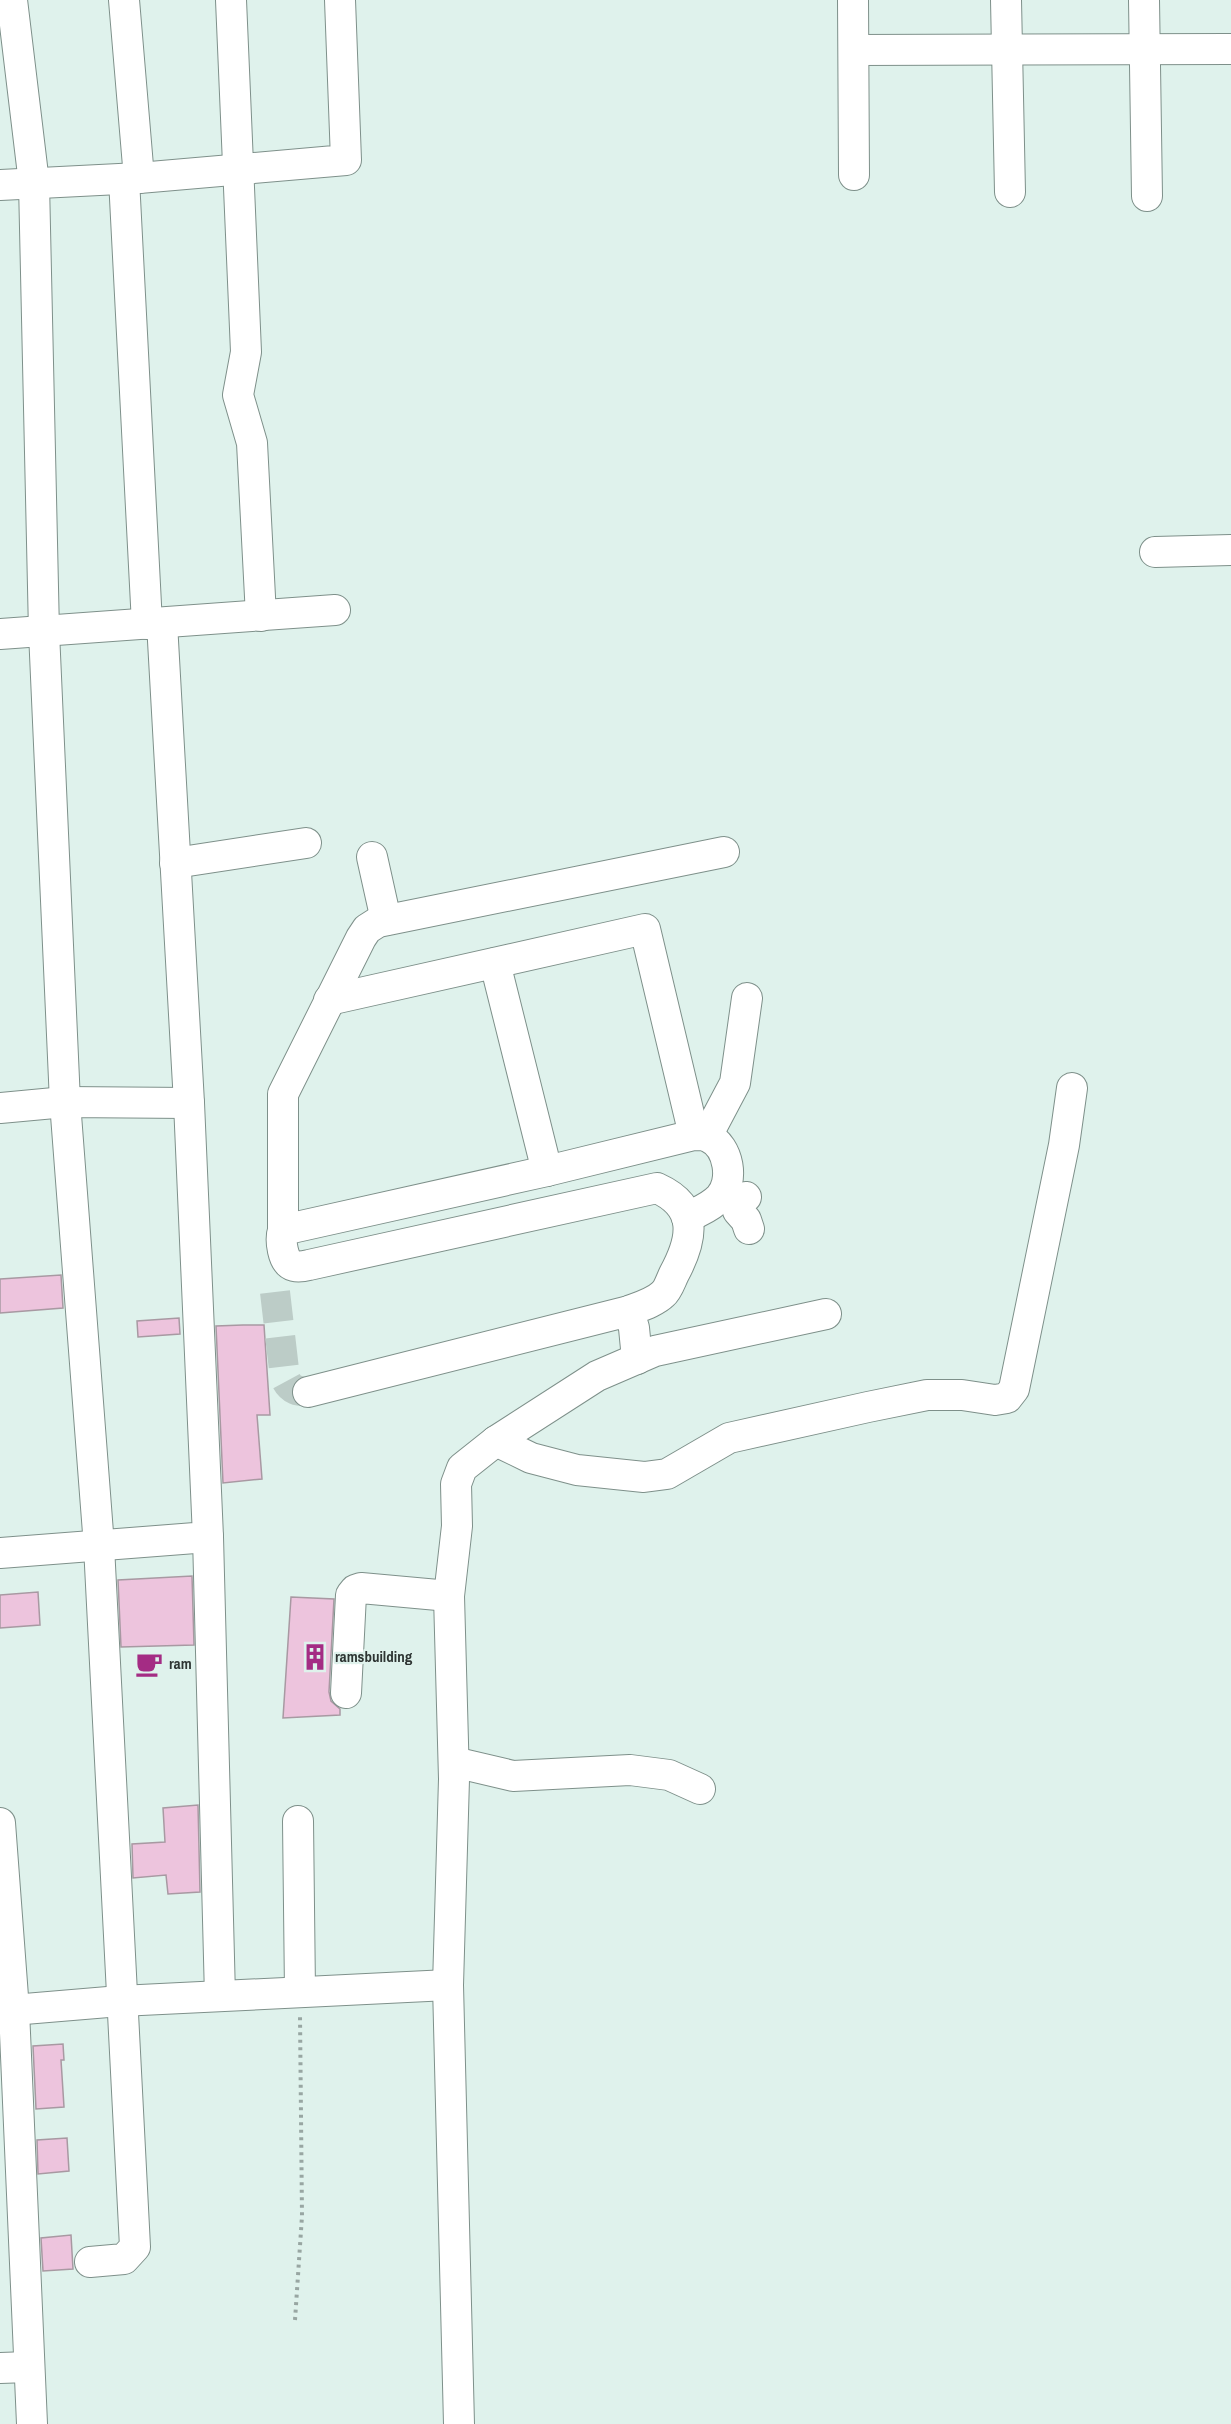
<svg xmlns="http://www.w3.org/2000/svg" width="1231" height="2424" viewBox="0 0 1231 2424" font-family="'Archivo Narrow',sans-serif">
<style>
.building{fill:#edc4dd;stroke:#a899a2;stroke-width:1.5}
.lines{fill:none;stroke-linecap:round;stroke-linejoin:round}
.minor-tunnel{stroke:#bcccc7;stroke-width:30;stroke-dasharray:30 15;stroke-linecap:butt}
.minor-casing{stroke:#7e908a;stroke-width:32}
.path{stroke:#98a6a2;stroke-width:4;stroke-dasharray:3 4.5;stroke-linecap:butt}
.minor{stroke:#fff;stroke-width:30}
.labels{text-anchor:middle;stroke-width:4.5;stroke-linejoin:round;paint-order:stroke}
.poi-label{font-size:15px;font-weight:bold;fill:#2e3533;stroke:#dff2ec;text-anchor:start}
</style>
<rect width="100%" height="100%" fill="#dff2ec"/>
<g class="building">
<path d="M 61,1275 L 63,1308 L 0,1313 L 0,1279 Z"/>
<path d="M 179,1318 L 180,1334 L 138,1337 L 137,1321 Z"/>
<path d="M 243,1325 L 264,1325 L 270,1415 L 257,1415 L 262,1479 L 223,1483 L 216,1326 Z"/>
<path d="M 192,1576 L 194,1645 L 121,1647 L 118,1580 Z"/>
<path d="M 38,1592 L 40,1625 L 0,1628 L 0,1595 Z"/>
<path d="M 291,1597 L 334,1599 L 329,1692 L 331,1701 L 340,1709 L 340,1715 L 283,1718 Z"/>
<path d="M 198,1805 L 200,1892 L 168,1894 L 166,1875 L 133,1878 L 132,1844 L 165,1842 L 163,1808 Z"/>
<path d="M 63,2044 L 64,2060 L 61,2060 L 64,2107 L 36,2109 L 33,2046 Z"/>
<path d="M 67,2138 L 69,2171 L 38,2174 L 37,2140 Z"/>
<path d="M 71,2235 L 73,2269 L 43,2271 L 41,2238 Z"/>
</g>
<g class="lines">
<path class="minor-tunnel" d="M 275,1292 L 285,1378 C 290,1390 297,1391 308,1392"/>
<defs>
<g id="minor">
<path d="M 12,0 L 34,183 L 44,632 L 65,1102 L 99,1546 L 135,2247 L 124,2259 L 90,2262"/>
<path d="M 124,0 L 139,178"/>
<path d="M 231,0 L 246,352 L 238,395 L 252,443 L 261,616"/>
<path d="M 853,0 L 854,175"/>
<path d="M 1006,0 L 1010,192"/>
<path d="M 1144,0 L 1147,196"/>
<path d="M 855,50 L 1231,49"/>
<path d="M 124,179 L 147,624"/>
<path d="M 0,185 L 139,178 L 346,160 L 340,0"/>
<path d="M 1155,552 L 1231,550"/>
<path d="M 0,634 L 335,610"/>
<path d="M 372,857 L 386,920"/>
<path d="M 175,863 L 306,843"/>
<path d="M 495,963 L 547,1171"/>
<path d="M 329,1000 L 645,929 L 694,1135"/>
<path d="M 0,1108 L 65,1102 L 189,1103"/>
<path d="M 707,1136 L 735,1083 L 747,998"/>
<path d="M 746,1197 L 740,1202 L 738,1211 L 746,1220 L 749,1229"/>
<path d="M 283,1230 L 547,1171 L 694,1135 C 699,1135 704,1135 708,1137 C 729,1146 735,1182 719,1198 C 711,1207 697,1212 687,1218"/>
<path d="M 637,1359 L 634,1328 L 629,1311 C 639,1307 655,1302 663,1294 C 668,1290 671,1280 674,1274 C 693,1239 699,1207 657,1188 L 309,1265 C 305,1266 298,1267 294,1266 C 282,1263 280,1239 283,1230 L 283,1094 L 361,938 L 367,929 L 378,922 L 724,852"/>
<path d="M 308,1392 L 629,1311"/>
<path d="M 496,1441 L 531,1458 L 577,1470 L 644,1477 L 667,1474 L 729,1438 L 868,1407 L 927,1395 L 962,1395 L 995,1400 L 1007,1398 L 1014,1389 L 1064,1145 L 1072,1088"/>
<path d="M 208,1537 L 220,1996"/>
<path d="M 0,1553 L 208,1537 L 189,1103 L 162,623"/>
<path d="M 346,1693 L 351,1595 L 355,1590 L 361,1588 L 449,1596"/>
<path d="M 454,1762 L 513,1776 L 630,1770 L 669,1775 L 700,1789"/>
<path d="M 298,1821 L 300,1992"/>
<path d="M 0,1823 L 14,2010 L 32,2424"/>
<path d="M 0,2011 L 120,2001 L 448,1985"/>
<path d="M 0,2368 L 28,2367"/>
<path d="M 459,2424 L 448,1985 L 454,1779 L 449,1596 L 457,1526 L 456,1484 L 462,1468 L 496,1441 L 597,1376 L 655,1351 L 826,1314"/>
</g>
</defs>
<use href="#minor" class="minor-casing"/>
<path class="path" d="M 295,2320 L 302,2216 L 300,2016"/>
<use href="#minor" class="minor"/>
</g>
<defs>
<symbol id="building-bare" viewBox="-9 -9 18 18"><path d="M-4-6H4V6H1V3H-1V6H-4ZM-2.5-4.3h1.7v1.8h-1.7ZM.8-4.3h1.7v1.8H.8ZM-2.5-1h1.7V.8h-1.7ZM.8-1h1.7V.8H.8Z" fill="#a42c84" stroke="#dff2ec" stroke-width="2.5" paint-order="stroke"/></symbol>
<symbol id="cafe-bare" viewBox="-9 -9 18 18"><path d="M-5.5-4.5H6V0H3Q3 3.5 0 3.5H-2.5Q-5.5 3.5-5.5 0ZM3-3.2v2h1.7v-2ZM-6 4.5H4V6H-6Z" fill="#a42c84" stroke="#dff2ec" stroke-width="2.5" paint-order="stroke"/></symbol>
</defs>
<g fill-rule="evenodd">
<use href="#building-bare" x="296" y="1638" width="38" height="38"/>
<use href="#cafe-bare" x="130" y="1645" width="38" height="38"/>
</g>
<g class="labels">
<g class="poi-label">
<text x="335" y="1662">ramsbuilding</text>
<text x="169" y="1669">ram</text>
</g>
</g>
</svg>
